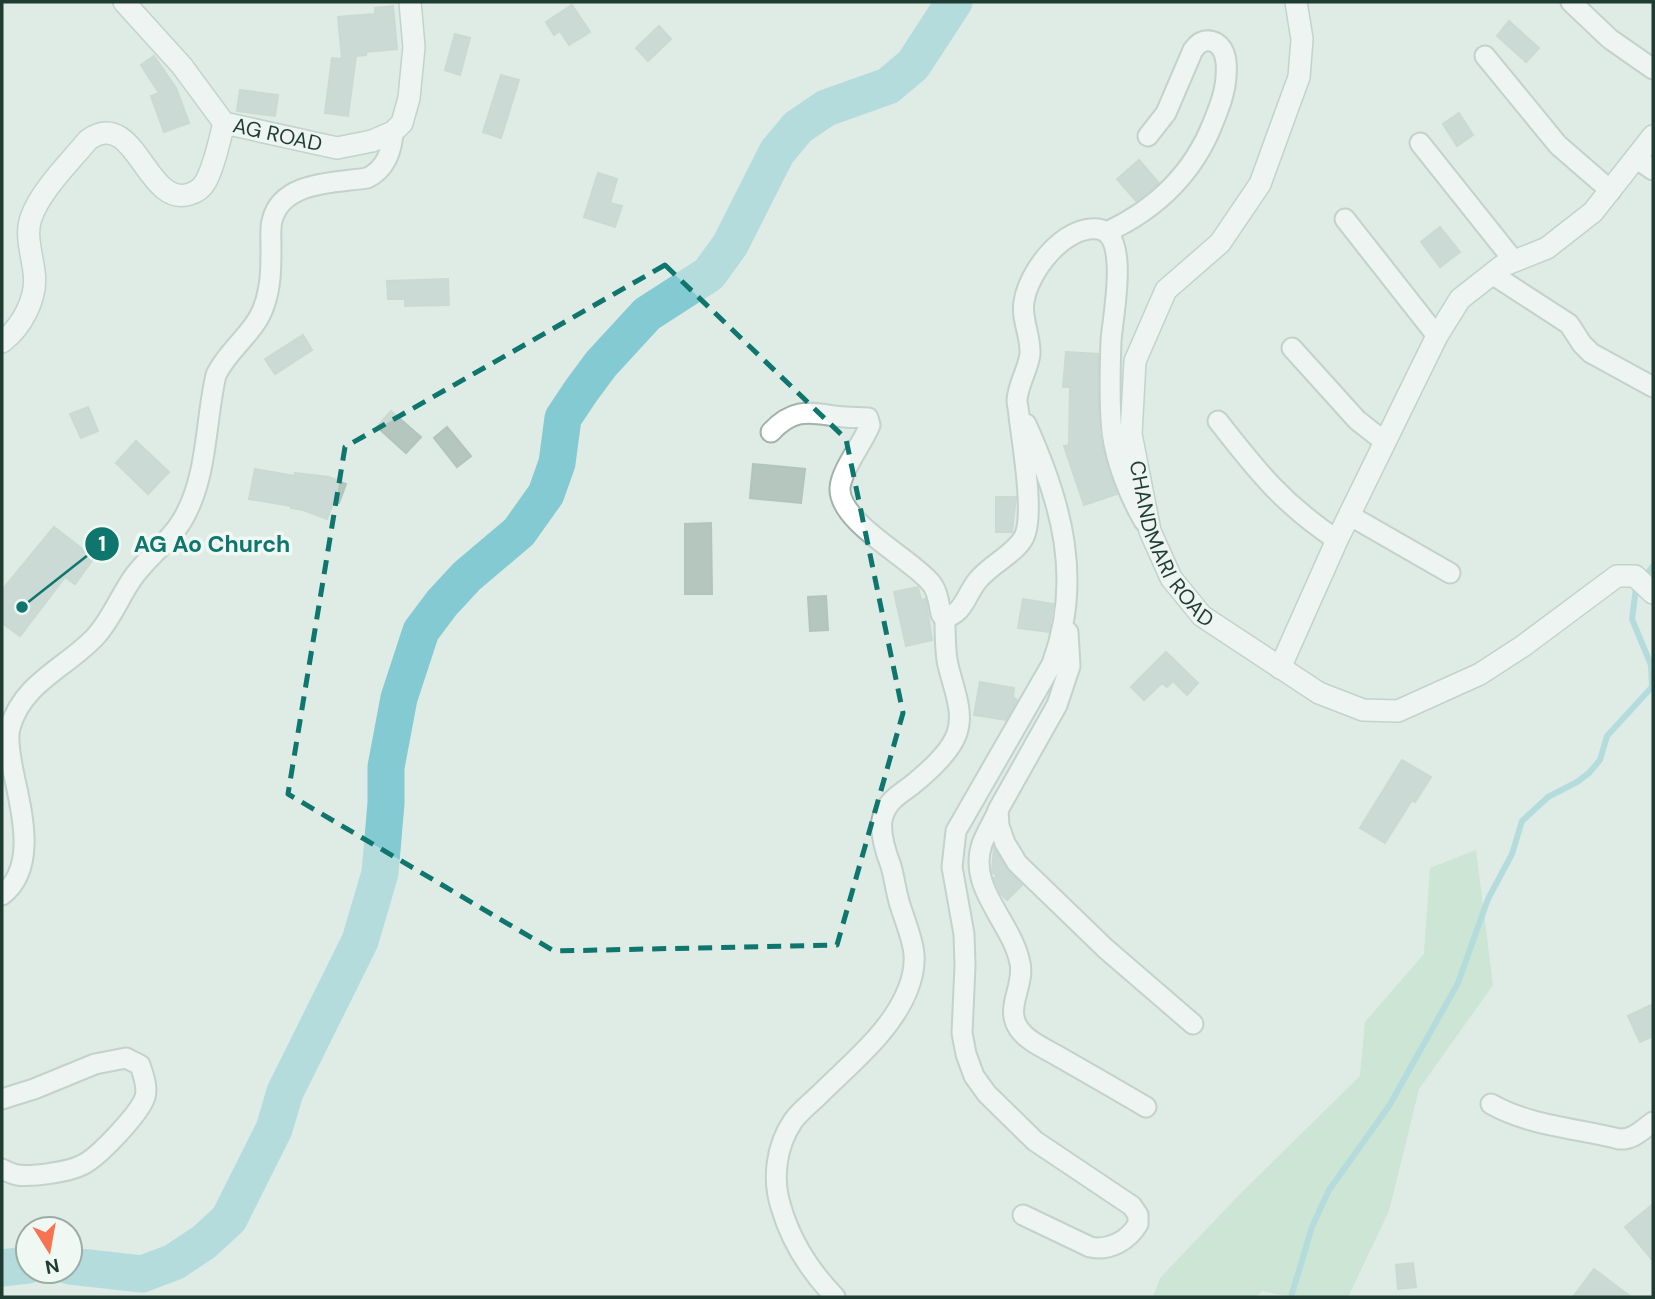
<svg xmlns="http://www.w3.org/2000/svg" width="1655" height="1299" viewBox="0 0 1655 1299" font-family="'DM Sans',sans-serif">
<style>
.green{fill:#b7ddc0}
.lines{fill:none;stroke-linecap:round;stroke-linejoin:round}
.stream{stroke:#84cad3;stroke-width:6}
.river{stroke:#84cad3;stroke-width:37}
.building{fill:#b4c6be;stroke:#b1c5bc;stroke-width:2}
.street-casing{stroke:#a2b3ac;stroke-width:23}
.secondary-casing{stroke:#9db7ad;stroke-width:24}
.street{stroke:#fff;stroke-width:19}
.secondary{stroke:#fff;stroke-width:21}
.marked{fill:none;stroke:#0f766e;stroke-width:5;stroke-dasharray:14 9;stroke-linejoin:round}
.labels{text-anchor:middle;stroke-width:7;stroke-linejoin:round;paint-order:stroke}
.street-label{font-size:21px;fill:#1f3c33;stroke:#f0f8f3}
.leader{fill:none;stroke:#0f766e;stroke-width:2.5}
.callout-dot{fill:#0f766e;stroke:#f0f8f3;stroke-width:2.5}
.mark-label{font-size:21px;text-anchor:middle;font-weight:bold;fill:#fff}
.callout-label{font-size:23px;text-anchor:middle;font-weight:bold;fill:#0f766e;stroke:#f0f8f3;stroke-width:7;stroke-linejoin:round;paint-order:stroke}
</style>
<rect width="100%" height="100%" fill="#dfebe5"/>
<path class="green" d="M 1476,850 L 1493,985 L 1419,1089 L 1389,1211 L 1348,1297 L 1289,1297 L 1262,1291 L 1256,1297 L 1153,1297 L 1160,1278 L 1240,1194 L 1360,1076 L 1365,1022 L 1424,954 L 1430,868 Z"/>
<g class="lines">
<path class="stream" d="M 1291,1297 L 1312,1227 L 1329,1190 L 1389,1106 L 1458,983 L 1488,899 L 1512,854 L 1522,821 L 1548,797 L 1577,782 L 1589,773 L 1600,760 L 1607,736 L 1652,687 L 1651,665 L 1632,619 L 1636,588 L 1653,566"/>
<g class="river">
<path d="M 70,1266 L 142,1274 L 174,1262 L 204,1242 L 229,1219 L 274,1129 L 285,1092 L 360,941 L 380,873 L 386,803 L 386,767 L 399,698 L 421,631 L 442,603 L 467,576 L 519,532 L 546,494 L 557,463 L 563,418 L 581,391 L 601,364 L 647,314 L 709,274 L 730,245 L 777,152 L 798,127 L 826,108 L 888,86 L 913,65 L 954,2"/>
<path d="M 2,1268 L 28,1265"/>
</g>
</g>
<g class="building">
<path d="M 572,5 L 590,32 L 569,45 L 560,31 L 554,35 L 546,22 Z"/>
<path d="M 393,6 L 397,49 L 366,52 L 366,55 L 356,56 L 348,116 L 325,113 L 332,58 L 342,59 L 338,17 L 375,14 L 375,8 Z"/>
<path d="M 1509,21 L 1539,48 L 1526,62 L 1497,36 Z"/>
<path d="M 659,26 L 671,39 L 648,61 L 636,48 Z"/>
<path d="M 455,34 L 470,38 L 460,75 L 445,70 Z"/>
<path d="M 154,56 L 176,88 L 189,123 L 164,132 L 151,96 L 159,93 L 141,65 Z"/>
<path d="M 501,75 L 519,80 L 501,138 L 483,132 Z"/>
<path d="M 240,90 L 278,95 L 275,116 L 237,111 Z"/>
<path d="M 1459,113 L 1473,135 L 1457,146 L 1443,124 Z"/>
<path d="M 1139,160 L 1159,183 L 1136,201 L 1117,179 Z"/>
<path d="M 598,173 L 617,179 L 610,203 L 622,206 L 615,227 L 584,217 Z"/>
<path d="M 1440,227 L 1460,252 L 1440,267 L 1421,242 Z"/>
<path d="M 448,279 L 449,305 L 405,306 L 405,299 L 388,299 L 387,281 Z"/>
<path d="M 303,335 L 312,350 L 275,374 L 265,359 Z"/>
<path d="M 1066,352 L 1098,354 L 1099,432 L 1108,470 L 1117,494 L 1084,505 L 1064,446 L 1069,445 L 1070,387 L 1063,387 Z"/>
<path d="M 88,407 L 98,431 L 81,438 L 70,414 Z"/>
<path d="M 391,411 L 421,437 L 406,453 L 377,427 Z"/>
<path d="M 447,427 L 471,456 L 457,467 L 434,438 Z"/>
<path d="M 136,441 L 169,472 L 148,494 L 116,463 Z"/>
<path d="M 753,464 L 805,469 L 801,503 L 750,498 Z"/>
<path d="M 255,469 L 295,476 L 295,473 L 329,477 L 346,484 L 339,503 L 334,501 L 327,519 L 303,510 L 291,508 L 291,506 L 249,499 Z"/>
<path d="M 996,497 L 1016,497 L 1012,532 L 996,532 Z"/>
<path d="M 711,523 L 712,594 L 685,594 L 685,524 Z"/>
<path d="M 54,527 L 94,558 L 75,584 L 65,577 L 20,636 L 2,623 L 2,590 Z"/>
<path d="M 918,587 L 921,600 L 925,599 L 926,601 L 932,640 L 906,646 L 894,592 Z"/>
<path d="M 826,596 L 828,630 L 810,631 L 808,597 Z"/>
<path d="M 1023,599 L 1053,604 L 1049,632 L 1018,628 Z"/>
<path d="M 1166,652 L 1198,683 L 1187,695 L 1173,681 L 1167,687 L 1162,683 L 1144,700 L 1131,687 Z"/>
<path d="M 980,682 L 1014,688 L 1013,697 L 1017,700 L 1006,720 L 974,715 Z"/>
<path d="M 1402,760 L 1431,777 L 1415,802 L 1412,800 L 1385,843 L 1360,828 Z"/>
<path d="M 994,848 L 1007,870 L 1022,885 L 1007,900 L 1001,894 L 994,878 L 997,876 L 992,872 Z"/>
<path d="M 1653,1004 L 1653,1036 L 1640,1042 L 1628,1016 Z"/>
<path d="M 1653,1204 L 1653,1261 L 1625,1227 Z"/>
<path d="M 1413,1263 L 1416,1287 L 1398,1289 L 1396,1265 Z"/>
<path d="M 1594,1269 L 1631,1297 L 1573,1297 Z"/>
</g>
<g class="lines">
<defs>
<g id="street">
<path d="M 1571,2 L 1610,39 L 1653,69"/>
<path d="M 1485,56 L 1558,145 L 1611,191"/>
<path d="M 1420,143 L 1514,261"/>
<path d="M 1637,159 L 1653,170"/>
<path d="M 1345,219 L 1437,336"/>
<path d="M 1107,232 C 1156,209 1193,174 1213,123 C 1219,108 1225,93 1226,77 C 1227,65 1227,50 1216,43 C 1206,38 1199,42 1193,50 L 1166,113 L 1148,136"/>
<path d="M 1492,274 L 1569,324 L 1582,344 L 1591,353 L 1653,387"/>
<path d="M 1292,348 L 1357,420 L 1385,442"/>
<path d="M 1218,421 C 1257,471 1283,504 1337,540"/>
<path d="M 771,432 C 796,405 813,414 845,417 C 853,418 860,417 868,418 L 870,425 C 863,443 841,470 840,488 C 838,522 912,559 931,583 C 938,591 939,605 941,614 L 944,618 C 964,614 966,594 978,580 C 990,565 1016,553 1024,537 C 1035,515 1022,442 1019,416 C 1019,411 1017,405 1017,400 C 1018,384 1028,370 1030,354 C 1031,336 1021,319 1024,302 C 1028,272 1064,225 1098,229 C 1131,233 1112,320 1111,341 C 1110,369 1109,404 1112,432 C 1116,462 1129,495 1144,521"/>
<path d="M 1349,515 L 1450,573"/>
<path d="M 1068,632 L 1070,666 L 1057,705 L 998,810 L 999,826 L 1005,843 L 1017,863 L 1106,949 L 1193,1024"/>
<path d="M 998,811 C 993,822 986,833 982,844 C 967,888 1012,922 1020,963 C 1025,986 1004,1008 1019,1029 C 1029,1043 1049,1050 1063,1059 C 1091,1075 1119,1091 1146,1107"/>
<path d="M 2,895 C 40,866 19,803 12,765 C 10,753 7,739 10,728 C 22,683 66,668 95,637 C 111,620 119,598 132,579 C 147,557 170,542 183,519 C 208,476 205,422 216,375 C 228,349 255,333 264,306 C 271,287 271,267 271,247 C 271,239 270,229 272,221 C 281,181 335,183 367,178 C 385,170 392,151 393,132"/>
<path d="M 2,1099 L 34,1089 L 95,1064 L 126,1058 L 140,1065 C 143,1074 148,1087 145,1097 C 140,1113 98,1158 82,1165 C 69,1172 32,1177 17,1175 C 12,1174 6,1171 2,1169"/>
<path d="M 1491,1104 C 1530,1126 1576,1128 1619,1139 C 1633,1140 1642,1130 1653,1122"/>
<path d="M 1023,1215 L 1090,1247 C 1109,1251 1128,1241 1138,1224 L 1138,1215 L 1132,1206 L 1035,1141 L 987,1094 L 974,1076 L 966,1054 L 962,1033 L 965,966 L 964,934 L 952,867 L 956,831 L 1052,664 C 1083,580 1062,503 1026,424"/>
<path d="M 835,1297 C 810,1271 791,1242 781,1207 C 772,1179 776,1146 793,1121 C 800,1111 811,1103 819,1095 C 850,1064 892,1031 908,989 C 921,956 911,939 901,908 C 896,894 895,880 891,866 C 886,853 880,834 882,820 C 886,801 899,795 912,785 C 928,772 951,752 957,733 C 965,710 951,683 947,660 C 945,646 945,632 945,618"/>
</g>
<g id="secondary">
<path id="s1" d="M 124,2 L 182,66 L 224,123 L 337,148 L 372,141 L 393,132 L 402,123 L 409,98 L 414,47 L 410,2"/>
<path id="s2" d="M 1296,2 L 1302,39 L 1299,77 L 1260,184 L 1220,243 L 1166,290 L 1135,361 L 1131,434 L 1150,531 L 1171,578 L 1202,616 L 1319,693 L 1363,710 L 1398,711 L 1480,674 L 1523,646 L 1617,576 L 1635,576 L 1653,593"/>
<path d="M 2,342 C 22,327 38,297 34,272 C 32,254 25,235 31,218 C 40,191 70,162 88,140 C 136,106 146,209 190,194 C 197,192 202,188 206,181 C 215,164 219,142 224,123"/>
<path d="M 1280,668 L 1337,540 L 1437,336 L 1460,299 L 1502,266 L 1547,248 L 1593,212 L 1653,136"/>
</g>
</defs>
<use href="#street" class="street-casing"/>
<use href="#secondary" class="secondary-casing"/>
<use href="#street" class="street"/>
<use href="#secondary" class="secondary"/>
</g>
<path d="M0 0H1655V1299H0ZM 665,265 L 846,439 L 903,713 L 837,945 L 554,951 L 288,794 L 345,447 Z" fill="#dfebe5" fill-opacity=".55" fill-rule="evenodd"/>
<path class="marked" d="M 665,265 L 846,439 L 903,713 L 837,945 L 554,951 L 288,794 L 345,447 Z"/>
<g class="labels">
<g class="street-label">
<text dy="7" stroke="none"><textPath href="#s1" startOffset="212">AG ROAD</textPath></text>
<text dy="7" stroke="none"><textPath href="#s2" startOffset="602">CHANDMARI ROAD</textPath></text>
</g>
</g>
<path class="leader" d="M22 607L102 544"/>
<g class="callout-dot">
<circle cx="22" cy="607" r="7"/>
<circle cx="102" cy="544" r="18"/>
</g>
<g class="mark-label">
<text x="102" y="551">1</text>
</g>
<g class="callout-label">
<text x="212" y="552">AG Ao Church</text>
</g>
<rect width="1655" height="1299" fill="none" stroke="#1f3c33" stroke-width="7"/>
<g transform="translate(49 1250) rotate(169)"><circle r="33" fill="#f0f8f3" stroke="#9cada6" stroke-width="2"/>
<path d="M0-5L12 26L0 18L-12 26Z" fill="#f87351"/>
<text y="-10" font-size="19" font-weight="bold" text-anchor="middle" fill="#1f3c33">N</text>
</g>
</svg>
